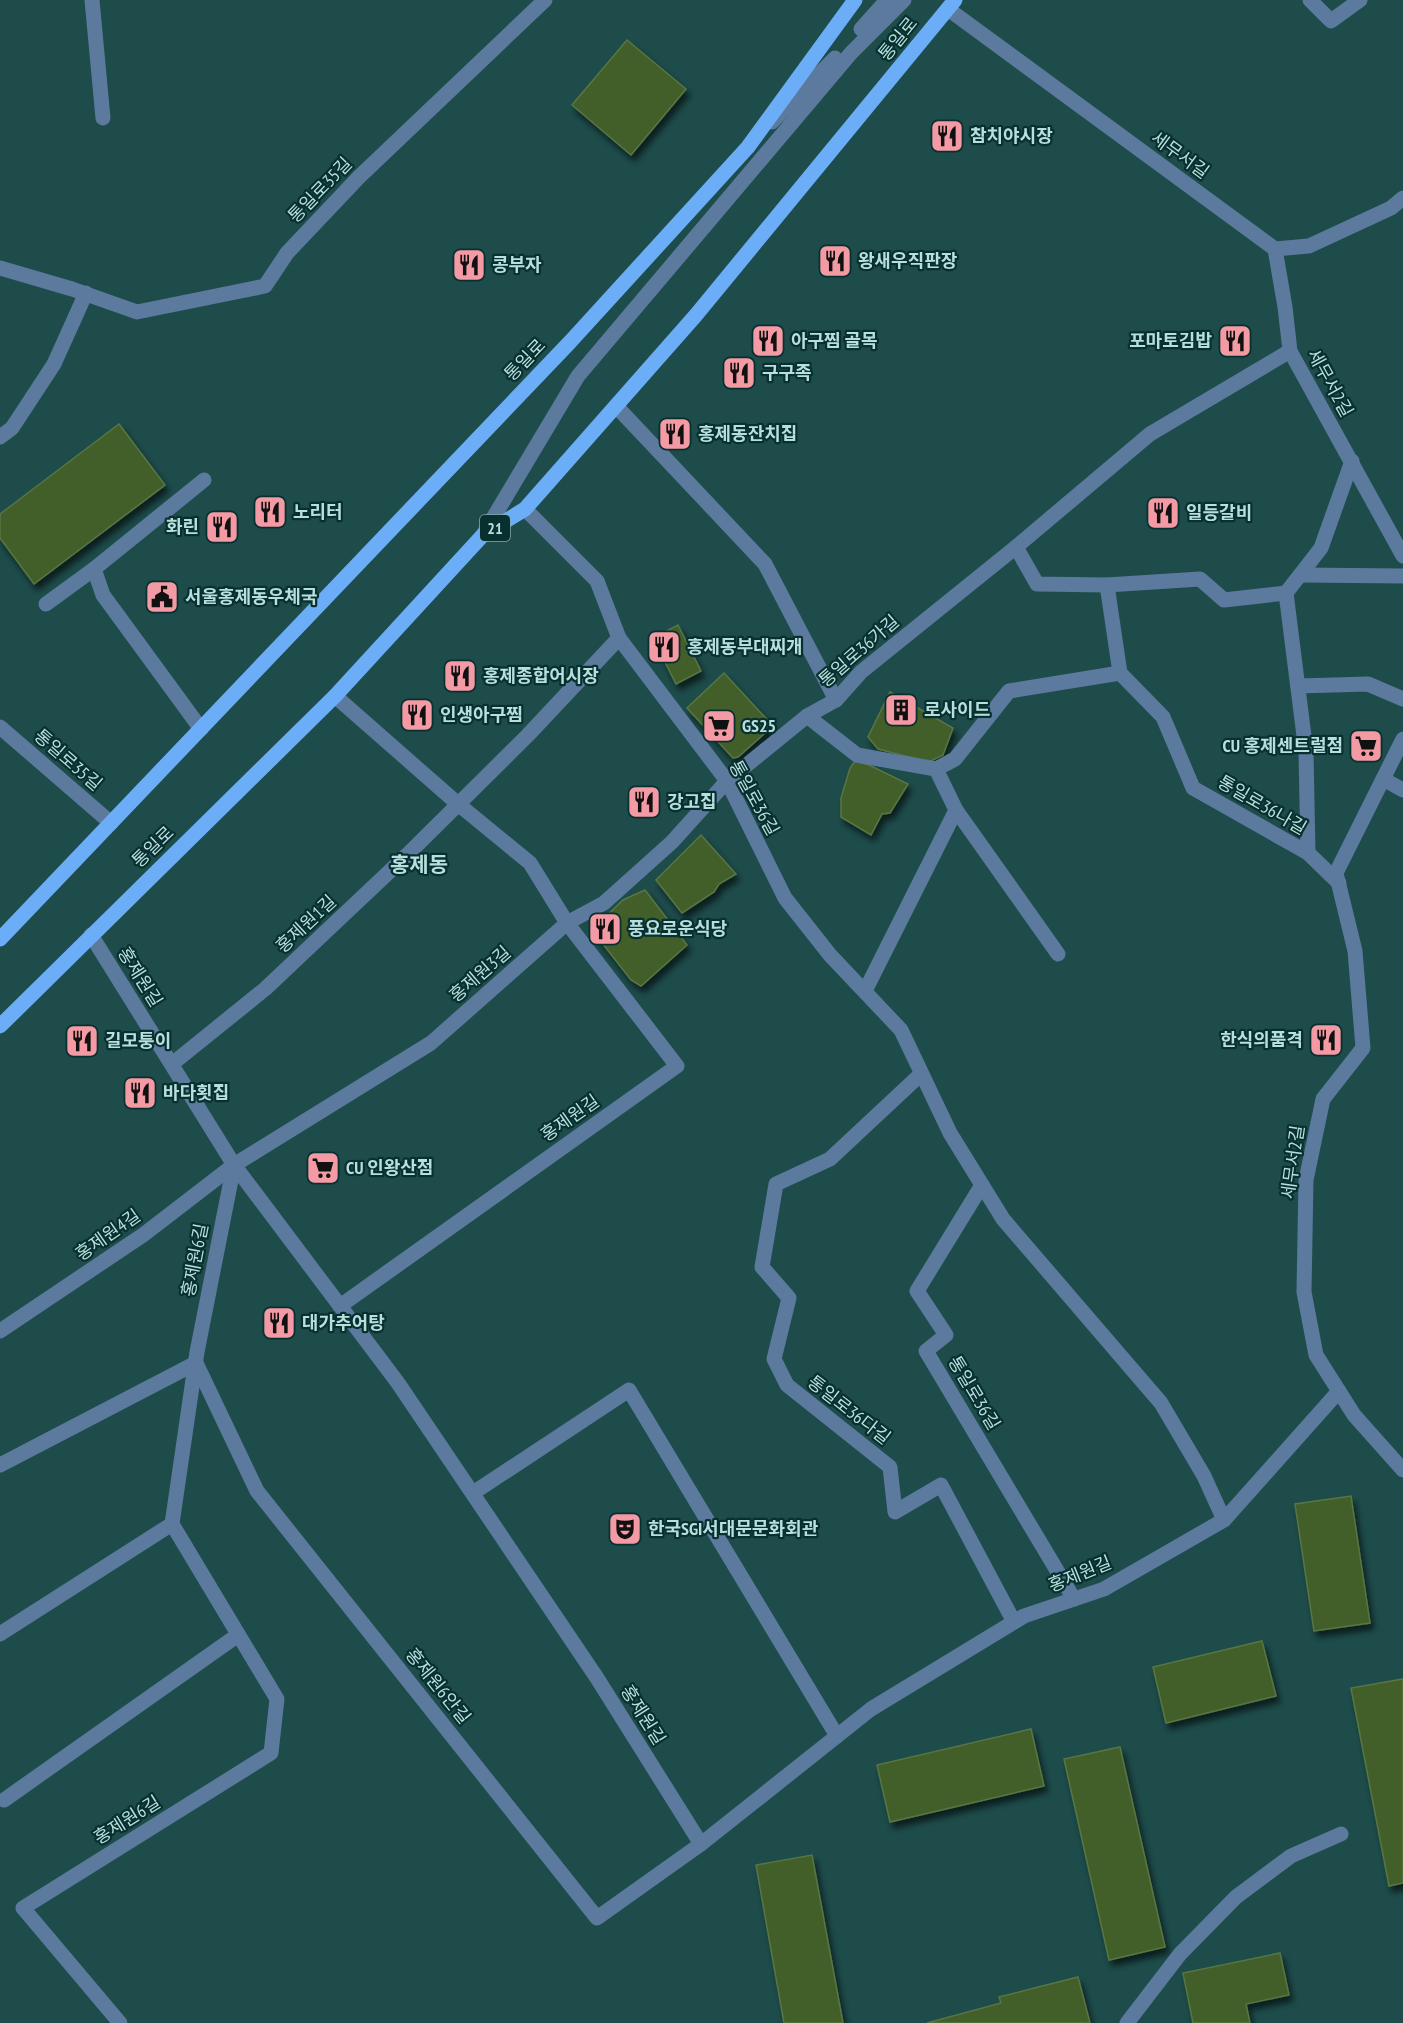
<svg xmlns="http://www.w3.org/2000/svg" width="1403" height="2023" viewBox="0 0 1403 2023" font-family="'PT Sans Narrow','Noto Sans KR',sans-serif">
<style>
.building{fill:#425e2b;stroke:#587642;stroke-width:1.5;filter:url(#shadow)}
.lines{fill:none;stroke-linecap:round;stroke-linejoin:round}
.minor{stroke:#5b7a9e;stroke-width:15}
.major{stroke:#6cadf7;stroke-width:15}
.labels{text-anchor:middle;stroke-width:4.5;stroke-linejoin:round;paint-order:stroke}
.shield{fill:#093030;stroke:#83aaa9;stroke-width:1.5}
.shield-label{font-size:16px;font-weight:bold;fill:#b7dfdd}
.street-label{font-size:18px;fill:#b7dfdd;stroke:#093030}
.poi-label{font-size:18px;font-weight:bold;fill:#b7dfdd;stroke:#093030;text-anchor:start}
.quarter-label{font-size:21px;font-weight:bold;fill:#b7dfdd;stroke:#093030}
</style>
<defs>
<filter id="shadow"><feDropShadow dx="3.5" dy="6" stdDeviation="3" flood-color="#0009"/></filter>
</defs>
<rect width="100%" height="100%" fill="#1d4c4b"/>
<g class="building">
<path d="M 627,40 L 686,89 L 631,155 L 572,105 Z"/>
<path d="M 119,424 L 165,485 L 34,584 L 0,538 L 0,514 Z"/>
<path d="M 678,625 L 701,671 L 676,684 L 653,638 Z"/>
<path d="M 724,673 L 773,726 L 738,757 L 733,758 L 687,708 Z"/>
<path d="M 890,692 L 953,728 L 943,755 L 929,762 L 878,749 L 868,737 Z"/>
<path d="M 855,761 L 869,765 L 908,784 L 890,813 L 882,814 L 871,835 L 841,817 L 841,798 L 850,768 Z"/>
<path d="M 701,835 L 736,874 L 719,884 L 714,892 L 682,913 L 656,880 Z"/>
<path d="M 645,890 L 687,945 L 641,986 L 631,980 L 592,930 L 623,900 Z"/>
<path d="M 1351,1496 L 1370,1623 L 1314,1631 L 1295,1504 Z"/>
<path d="M 1262,1641 L 1276,1696 L 1166,1723 L 1153,1667 Z"/>
<path d="M 1403,1679 L 1403,1883 L 1389,1886 L 1351,1688 Z"/>
<path d="M 1031,1729 L 1044,1786 L 890,1822 L 877,1765 Z"/>
<path d="M 1120,1747 L 1165,1947 L 1109,1960 L 1064,1759 Z"/>
<path d="M 812,1855 L 843,2023 L 784,2023 L 756,1865 Z"/>
<path d="M 1280,1953 L 1289,1995 L 1246,2004 L 1250,2023 L 1193,2023 L 1183,1973 Z"/>
<path d="M 1078,1977 L 1090,2023 L 927,2023 L 1001,2003 L 999,1997 Z"/>
</g>
<g class="lines">
<g class="minor">
<path d="M 92,0 L 103,118"/>
<path d="M 1310,0 L 1331,21 L 1360,0"/>
<path d="M 948,9 L 1275,249 L 1309,246 L 1391,208 L 1403,198"/>
<path d="M 861,29 L 887,0"/>
<path d="M 772,122 L 835,58"/>
<path d="M 1275,249 L 1285,307 L 1290,351 L 1403,556"/>
<path d="M 0,268 L 72,289 L 137,312 L 265,286 L 287,253 L 359,177 L 545,0"/>
<path d="M 616,406 L 765,564 L 836,700"/>
<path d="M 0,437 L 12,428 L 54,364 L 86,293"/>
<path d="M 525,509 L 597,581 L 619,638 L 727,781 L 785,898 L 830,955 L 901,1030 L 950,1133 L 1003,1219 L 1161,1403 L 1204,1476 L 1224,1520"/>
<path d="M 483,535 L 578,376 L 851,53 L 904,0"/>
<path d="M 1016,547 L 1037,584 L 1107,585 L 1200,579 L 1224,600 L 1286,593"/>
<path d="M 1301,575 L 1403,576"/>
<path d="M 1107,585 L 1120,673"/>
<path d="M 46,604 L 94,569"/>
<path d="M 1298,686 L 1368,684 L 1403,699"/>
<path d="M 335,696 L 458,804 L 530,863 L 567,923 L 677,1066 L 340,1306"/>
<path d="M 807,716 L 857,755 L 936,769 L 955,759 L 1009,691 L 1120,673 L 1163,717 L 1193,788 L 1308,853"/>
<path d="M 0,727 L 111,823"/>
<path d="M 201,729 L 103,595 L 94,569 L 204,480"/>
<path d="M 1403,739 L 1336,873 L 1355,951 L 1363,1048 L 1323,1099 L 1306,1180 L 1304,1292 L 1316,1355 L 1354,1415 L 1403,1470"/>
<path d="M 936,769 L 956,810 L 1058,954"/>
<path d="M 1383,779 L 1403,790"/>
<path d="M 1339,883 L 1308,853 L 1306,752 L 1286,593 L 1321,548 L 1352,461"/>
<path d="M 91,935 L 234,1165 L 398,1383 L 597,1678 L 701,1844"/>
<path d="M 865,991 L 956,810"/>
<path d="M 172,1064 L 265,989 L 408,854 L 528,735 L 619,638"/>
<path d="M 921,1074 L 830,1159 L 776,1184 L 762,1267 L 789,1298 L 774,1359 L 787,1385 L 890,1467 L 895,1512 L 941,1485 L 1014,1622"/>
<path d="M 982,1185 L 917,1291 L 946,1335 L 926,1351 L 1074,1599"/>
<path d="M 0,1331 L 143,1235 L 234,1165 L 431,1043 L 567,923 L 604,903 L 672,842 L 727,781 L 807,716 L 836,700 L 861,672 L 1016,547 L 1150,434 L 1290,351"/>
<path d="M 0,1465 L 196,1363 L 257,1491 L 597,1918 L 701,1844 L 871,1709 L 1024,1616 L 1104,1589 L 1224,1520 L 1339,1391"/>
<path d="M 473,1493 L 629,1390 L 837,1736"/>
<path d="M 0,1634 L 172,1524"/>
<path d="M 4,1800 L 238,1635"/>
<path d="M 120,2023 L 23,1908 L 271,1753 L 277,1699 L 172,1524 L 197,1352 L 234,1165"/>
<path d="M 1127,2023 L 1180,1954 L 1236,1897 L 1291,1856 L 1341,1834"/>
</g>
<g class="major">
<path d="M 0,939 L 570,342 L 748,147 L 855,0"/>
<path d="M 0,1026 L 335,696 L 483,535 L 525,509 L 696,315 L 955,0"/>
</g>
</g>
<defs>
<symbol id="restaurant-square" viewBox="-11 -11 22 22"><rect x="-9" y="-9" width="18" height="18" rx="4" fill="#f49aa4" stroke="#093030"/><path d="M-5-6h1v4h1v-4h1v4h1v-4h1v5L-1.5 .5V6h-2V.5L-5-1ZM5-6V6H3V1.5H1.5Q1.5-4 5-6Z" fill="#111"/></symbol>
<symbol id="civic-square" viewBox="-11 -11 22 22"><rect x="-9" y="-9" width="18" height="18" rx="4" fill="#f49aa4" stroke="#093030"/><path d="M-.6-6.5H3V-4.5H.6V-3L4-1V1h2V6H-6V1h2V-1L-.6-3ZM-1.2 2.5V6h2.4V2.5Z" fill="#111"/></symbol>
<symbol id="building-square" viewBox="-11 -11 22 22"><rect x="-9" y="-9" width="18" height="18" rx="4" fill="#f49aa4" stroke="#093030"/><path d="M-4-6H4V6H1V3H-1V6H-4ZM-2.5-4.3h1.7v1.8h-1.7ZM.8-4.3h1.7v1.8H.8ZM-2.5-1h1.7V.8h-1.7ZM.8-1h1.7V.8H.8Z" fill="#111"/></symbol>
<symbol id="supermarket-square" viewBox="-11 -11 22 22"><rect x="-9" y="-9" width="18" height="18" rx="4" fill="#f49aa4" stroke="#093030"/><path d="M-6-5.5h2.5l.6 2H6L4.5 2H-2.5L-4.4-4H-6ZM-1.5 3.2a1.3 1.3 0 1 0 .1 0ZM3 3.2a1.3 1.3 0 1 0 .1 0Z" fill="#111"/></symbol>
<symbol id="theatre-square" viewBox="-11 -11 22 22"><rect x="-9" y="-9" width="18" height="18" rx="4" fill="#f49aa4" stroke="#093030"/><path d="M-5-5.5Q0-4 5-5.5V0Q5 5 0 6Q-5 5-5 0ZM-3.3-2.5H-1v1.5H-3.3ZM1-2.5H3.3v1.5H1ZM-2.8 1Q0 5.5 2.8 1Z" fill="#111"/></symbol>
</defs>
<g fill-rule="evenodd">
<use href="#restaurant-square" x="928" y="117" width="38" height="38"/>
<use href="#restaurant-square" x="816" y="242" width="38" height="38"/>
<use href="#restaurant-square" x="450" y="246" width="38" height="38"/>
<use href="#restaurant-square" x="749" y="322" width="38" height="38"/>
<use href="#restaurant-square" x="1216" y="322" width="38" height="38"/>
<use href="#restaurant-square" x="720" y="354" width="38" height="38"/>
<use href="#restaurant-square" x="656" y="415" width="38" height="38"/>
<use href="#restaurant-square" x="251" y="493" width="38" height="38"/>
<use href="#restaurant-square" x="1144" y="494" width="38" height="38"/>
<use href="#restaurant-square" x="203" y="508" width="38" height="38"/>
<use href="#civic-square" x="143" y="578" width="38" height="38"/>
<use href="#restaurant-square" x="645" y="628" width="38" height="38"/>
<use href="#restaurant-square" x="441" y="657" width="38" height="38"/>
<use href="#building-square" x="882" y="691" width="38" height="38"/>
<use href="#restaurant-square" x="398" y="696" width="38" height="38"/>
<use href="#supermarket-square" x="700" y="707" width="38" height="38"/>
<use href="#supermarket-square" x="1347" y="727" width="38" height="38"/>
<use href="#restaurant-square" x="625" y="783" width="38" height="38"/>
<use href="#restaurant-square" x="586" y="910" width="38" height="38"/>
<use href="#restaurant-square" x="1307" y="1021" width="38" height="38"/>
<use href="#restaurant-square" x="63" y="1022" width="38" height="38"/>
<use href="#restaurant-square" x="121" y="1074" width="38" height="38"/>
<use href="#supermarket-square" x="304" y="1149" width="38" height="38"/>
<use href="#restaurant-square" x="260" y="1304" width="38" height="38"/>
<use href="#theatre-square" x="606" y="1510" width="38" height="38"/>
</g>
<g class="labels">
<rect class="shield" x="480" y="515" width="30" height="26" rx="4.5"/>
<g class="shield-label">
<text x="495" y="534">21</text>
</g>
<g class="street-label">
<text transform="translate(898 39) rotate(-51)" y="6">통일로</text>
<text transform="translate(1180 155) rotate(36)" y="6">세무서길</text>
<text transform="translate(320 190) rotate(-46)" y="6">통일로35길</text>
<text transform="translate(525 360) rotate(-46)" y="6">통일로</text>
<text transform="translate(1330 383) rotate(61)" y="6">세무서2길</text>
<text transform="translate(859 651) rotate(-41)" y="6">통일로36가길</text>
<text transform="translate(68 760) rotate(41)" y="6">통일로35길</text>
<text transform="translate(754 798) rotate(61)" y="6">통일로36길</text>
<text transform="translate(1262 805) rotate(30)" y="6">통일로36나길</text>
<text transform="translate(153 847) rotate(-44)" y="6">통일로</text>
<text transform="translate(306 924) rotate(-43)" y="6">홍제원1길</text>
<text transform="translate(480 974) rotate(-41)" y="6">홍제원3길</text>
<text transform="translate(140 977) rotate(58)" y="6">홍제원길</text>
<text transform="translate(570 1118) rotate(-35)" y="6">홍제원길</text>
<text transform="translate(1293 1162) rotate(-82)" y="6">세무서2길</text>
<text transform="translate(108 1235) rotate(-35)" y="6">홍제원4길</text>
<text transform="translate(195 1260) rotate(-79)" y="6">홍제원6길</text>
<text transform="translate(974 1393) rotate(59)" y="6">통일로36길</text>
<text transform="translate(849 1410) rotate(38)" y="6">통일로36다길</text>
<text transform="translate(1080 1574) rotate(-22)" y="6">홍제원길</text>
<text transform="translate(438 1686) rotate(51)" y="6">홍제원6안길</text>
<text transform="translate(643 1715) rotate(58)" y="6">홍제원길</text>
<text transform="translate(127 1820) rotate(-32)" y="6">홍제원6길</text>
</g>
<g class="poi-label">
<text x="970" y="142">참치야시장</text>
<text x="858" y="267">왕새우직판장</text>
<text x="492" y="271">콩부자</text>
<text x="791" y="347">아구찜 골목</text>
<text x="1212" y="347" text-anchor="end">포마토김밥</text>
<text x="762" y="379">구구족</text>
<text x="698" y="440">홍제동잔치집</text>
<text x="293" y="518">노리터</text>
<text x="1186" y="519">일등갈비</text>
<text x="199" y="533" text-anchor="end">화린</text>
<text x="185" y="603">서울홍제동우체국</text>
<text x="687" y="653">홍제동부대찌개</text>
<text x="483" y="682">홍제종합어시장</text>
<text x="924" y="716">로사이드</text>
<text x="440" y="721">인생아구찜</text>
<text x="742" y="732">GS25</text>
<text x="1343" y="752" text-anchor="end">CU 홍제센트럴점</text>
<text x="667" y="808">강고집</text>
<text x="628" y="935">풍요로운식당</text>
<text x="1303" y="1046" text-anchor="end">한식의품격</text>
<text x="105" y="1047">길모퉁이</text>
<text x="163" y="1099">바다횟집</text>
<text x="346" y="1174">CU 인왕산점</text>
<text x="302" y="1329">대가추어탕</text>
<text x="648" y="1535">한국SGI서대문문화회관</text>
</g>
<g class="quarter-label">
<text x="419" y="872">홍제동</text>
</g>
</g>
</svg>
